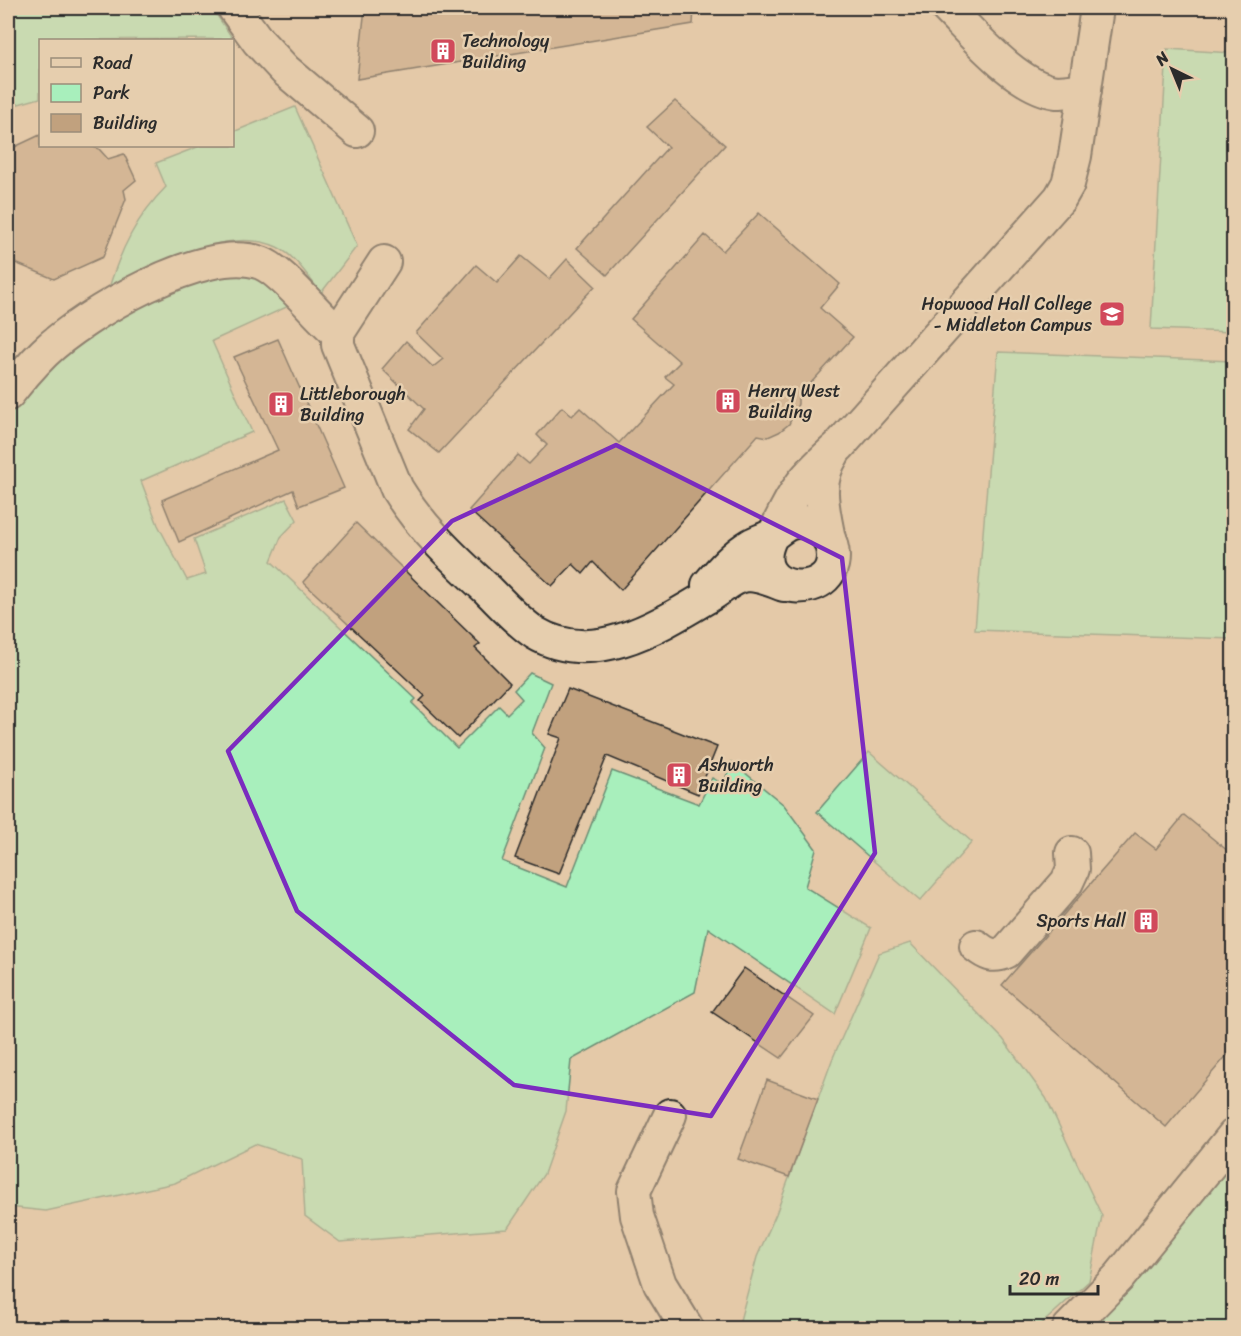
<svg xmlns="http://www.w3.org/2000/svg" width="1241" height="1336" viewBox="0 0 1241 1336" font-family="Sriracha,sans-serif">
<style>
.green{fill:#a8efbc;stroke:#6a8d74;stroke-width:1.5}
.building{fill:#c1a17e;stroke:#2b2b2b;stroke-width:1.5}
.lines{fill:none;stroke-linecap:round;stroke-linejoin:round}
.minor-casing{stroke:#2b2b2b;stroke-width:36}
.minor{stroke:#e6ceae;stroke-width:32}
.marked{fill:none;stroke:#7b2cbf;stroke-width:4.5;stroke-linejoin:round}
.labels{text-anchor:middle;stroke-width:5;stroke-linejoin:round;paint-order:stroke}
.poi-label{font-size:18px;fill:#2b2b2b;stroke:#e6ceae;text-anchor:start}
</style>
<rect width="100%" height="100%" fill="#e4c9a8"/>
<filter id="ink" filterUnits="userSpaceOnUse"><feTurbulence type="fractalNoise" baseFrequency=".0167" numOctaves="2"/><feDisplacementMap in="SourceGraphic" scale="12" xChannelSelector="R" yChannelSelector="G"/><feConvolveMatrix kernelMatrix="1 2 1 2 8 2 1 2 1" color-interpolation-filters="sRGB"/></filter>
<g filter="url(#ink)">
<g class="green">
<path d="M 8,8 L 212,8 L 233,39 L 40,40 L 40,98 L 8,107 Z"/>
<path d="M 1167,49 L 1233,53 L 1233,332 L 1151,329 Z"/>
<path d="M 295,107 L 357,246 L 321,293 C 309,278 296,256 277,247 C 227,224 155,267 109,288 C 121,249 137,216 166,187 L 156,163 L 200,146 L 232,146 L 233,132 Z"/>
<path d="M 250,266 L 291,305 L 212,341 L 252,432 L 141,481 L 158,525 L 187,580 L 206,574 L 194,539 L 286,499 L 297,520 L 281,537 L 271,561 L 416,699 L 412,703 L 457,748 L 499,706 L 507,714 L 522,699 L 514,690 L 530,673 L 551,683 L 532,733 L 545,748 L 502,861 L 567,887 L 612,771 L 699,804 L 712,778 L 723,784 L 732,762 L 784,805 L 816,849 L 805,887 L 871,928 L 835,1014 L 708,928 L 695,992 L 571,1060 L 566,1111 L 544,1174 L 507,1229 L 340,1242 L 305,1216 L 302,1159 L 255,1144 L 175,1183 L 46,1211 L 8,1207 L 8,394 L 58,353 L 196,270 Z"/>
<path d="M 998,352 L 1233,361 L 1233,639 L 975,630 Z"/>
<path d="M 869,752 L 972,842 L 920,901 L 817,812 Z"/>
<path d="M 910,943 L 1003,1039 L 1046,1098 L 1102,1216 L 1089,1281 L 1037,1328 L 738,1328 L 757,1257 L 776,1214 L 832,1060 L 879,953 Z"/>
<path d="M 1233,1163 L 1233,1328 L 1117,1328 L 1088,1324 Z"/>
</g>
<g class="building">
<path d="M 365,8 L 694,8 L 693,24 L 357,79 Z"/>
<path d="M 675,101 L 725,145 L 607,275 L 577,248 L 668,147 L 647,127 Z"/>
<path d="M 40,135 L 40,146 L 90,146 L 99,149 L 108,159 L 124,154 L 136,180 L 124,190 L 126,199 L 103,257 L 54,279 L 8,260 L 8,150 Z"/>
<path d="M 759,213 L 840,284 L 820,308 L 853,337 L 798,397 L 798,404 L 789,424 L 779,432 L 768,437 L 758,435 L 621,590 L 593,562 L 583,574 L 573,564 L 552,586 L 469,510 L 518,455 L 529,464 L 547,445 L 537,435 L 562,407 L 572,416 L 580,408 L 619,443 L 674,384 L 665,377 L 680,362 L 631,319 L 705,235 L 723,251 Z"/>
<path d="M 521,256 L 549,279 L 567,259 L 595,286 L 439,453 L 409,429 L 424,409 L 382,369 L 406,341 L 433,367 L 443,359 L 416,333 L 476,265 L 497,283 Z"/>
<path d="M 278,339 L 344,488 L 299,506 L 293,490 L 179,542 L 162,500 L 278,450 L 234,357 Z"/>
<path d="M 356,523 L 480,644 L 475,648 L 510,683 L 458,738 L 420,701 L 425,696 L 303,582 Z"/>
<path d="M 568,689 L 717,747 L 698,794 L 607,756 L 559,874 L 515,858 L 561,738 L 549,734 Z"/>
<path d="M 1184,815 L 1234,856 L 1234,1047 L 1166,1127 L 1002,985 L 1135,833 L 1156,849 Z"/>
<path d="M 744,968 L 814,1016 L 781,1058 L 712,1012 Z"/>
<path d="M 767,1080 L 818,1099 L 789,1177 L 738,1159 Z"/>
</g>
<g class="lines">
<defs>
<g id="minor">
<path d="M 234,8 L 258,41 L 285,70 L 357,131"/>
<path d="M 947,8 C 973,34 1018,88 1057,92 C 1066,92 1076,90 1085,89"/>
<path d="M 384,262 L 338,333 L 338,345 L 397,489 C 421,528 454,559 488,590 C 503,605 518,622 535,633 C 593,668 659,626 709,596 C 722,589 732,576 748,575 C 760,575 773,581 784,585"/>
<path d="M 8,394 C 19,380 31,366 44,353 C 83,315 206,242 261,263 C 283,271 317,316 338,333"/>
<path d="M 776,530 C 795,488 804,477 839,446 L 1060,198 L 1068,184 L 1075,156 L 1097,8"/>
<path d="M 829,539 C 823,508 815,482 833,454"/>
<path d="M 708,585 C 721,570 734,555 751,545 C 758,541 766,539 772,535 C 783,527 790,520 804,522 C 816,524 827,533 831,544 C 849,605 738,599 772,535"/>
<path d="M 976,946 C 986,954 993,958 1006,952 L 1067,882 L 1073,869 L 1072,853"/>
<path d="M 670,1115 L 634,1191 L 637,1216 L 660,1284 L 687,1328"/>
<path d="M 1069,1328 L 1119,1277 L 1234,1135"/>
</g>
</defs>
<use href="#minor" class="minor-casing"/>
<use href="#minor" class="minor"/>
</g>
</g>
<path d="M0 0H1241V1336H0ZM 616,445 L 842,558 L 875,853 L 711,1116 L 514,1085 L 297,911 L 228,751 L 452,521 Z" fill="#e4c9a8" fill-opacity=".55" fill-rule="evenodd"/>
<path class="marked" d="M 616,445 L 842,558 L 875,853 L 711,1116 L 514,1085 L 297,911 L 228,751 L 452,521 Z"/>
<defs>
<symbol id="building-square" viewBox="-11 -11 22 22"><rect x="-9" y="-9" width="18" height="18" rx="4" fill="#d1495b" stroke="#e6ceae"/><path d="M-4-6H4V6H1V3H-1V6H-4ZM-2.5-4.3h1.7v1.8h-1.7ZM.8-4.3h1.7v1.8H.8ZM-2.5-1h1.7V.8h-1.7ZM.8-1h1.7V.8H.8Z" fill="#fff"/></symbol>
<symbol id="university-square" viewBox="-11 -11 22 22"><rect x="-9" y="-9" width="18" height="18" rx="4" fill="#d1495b" stroke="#e6ceae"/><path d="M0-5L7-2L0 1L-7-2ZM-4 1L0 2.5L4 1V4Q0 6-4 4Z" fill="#fff"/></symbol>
</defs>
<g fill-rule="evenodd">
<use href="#building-square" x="428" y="36" width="30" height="30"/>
<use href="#university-square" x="1097" y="299" width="30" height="30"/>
<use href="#building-square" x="713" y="386" width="30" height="30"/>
<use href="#building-square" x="266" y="389" width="30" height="30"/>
<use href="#building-square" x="664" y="760" width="30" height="30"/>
<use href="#building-square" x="1131" y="906" width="30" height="30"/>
</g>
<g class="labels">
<g class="poi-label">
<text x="462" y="47">Technology<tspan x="462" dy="21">Building</tspan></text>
<text x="1092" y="310" text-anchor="end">Hopwood Hall College<tspan x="1092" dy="21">- Middleton Campus</tspan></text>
<text x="748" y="397">Henry West<tspan x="748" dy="21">Building</tspan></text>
<text x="300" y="400">Littleborough<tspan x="300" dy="21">Building</tspan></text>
<text x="698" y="771">Ashworth<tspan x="698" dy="21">Building</tspan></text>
<text x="1126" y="927" text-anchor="end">Sports Hall</text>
</g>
</g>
<rect width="1241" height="1336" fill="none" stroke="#e6ceae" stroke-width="30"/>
<rect x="15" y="15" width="1211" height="1306" fill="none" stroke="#2b2b2b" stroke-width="2" filter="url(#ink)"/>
<rect x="39" y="39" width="195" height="108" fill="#e6ceae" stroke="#9b8d7a" stroke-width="1.5"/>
<rect x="51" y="58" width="30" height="9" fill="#e6ceae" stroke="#9b8d7a" stroke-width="1.5"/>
<text x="93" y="69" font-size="18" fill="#2b2b2b">Road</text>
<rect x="51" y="84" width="30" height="18" fill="#a8efbc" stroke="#9b8d7a" stroke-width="1.5"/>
<text x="93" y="99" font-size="18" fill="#2b2b2b">Park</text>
<rect x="51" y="114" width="30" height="18" fill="#c1a17e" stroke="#9b8d7a" stroke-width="1.5"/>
<text x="93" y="129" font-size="18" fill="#2b2b2b">Building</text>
<g transform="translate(1172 69) rotate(317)" stroke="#e6ceae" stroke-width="4.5" paint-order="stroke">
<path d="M0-4.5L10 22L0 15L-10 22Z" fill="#2b2b2b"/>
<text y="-9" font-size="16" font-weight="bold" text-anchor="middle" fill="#2b2b2b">N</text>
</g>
<path d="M1010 1285v9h88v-9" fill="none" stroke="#2b2b2b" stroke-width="3"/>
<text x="1019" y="1285" font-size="18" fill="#2b2b2b" stroke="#e6ceae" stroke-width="4.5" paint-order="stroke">20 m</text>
</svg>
